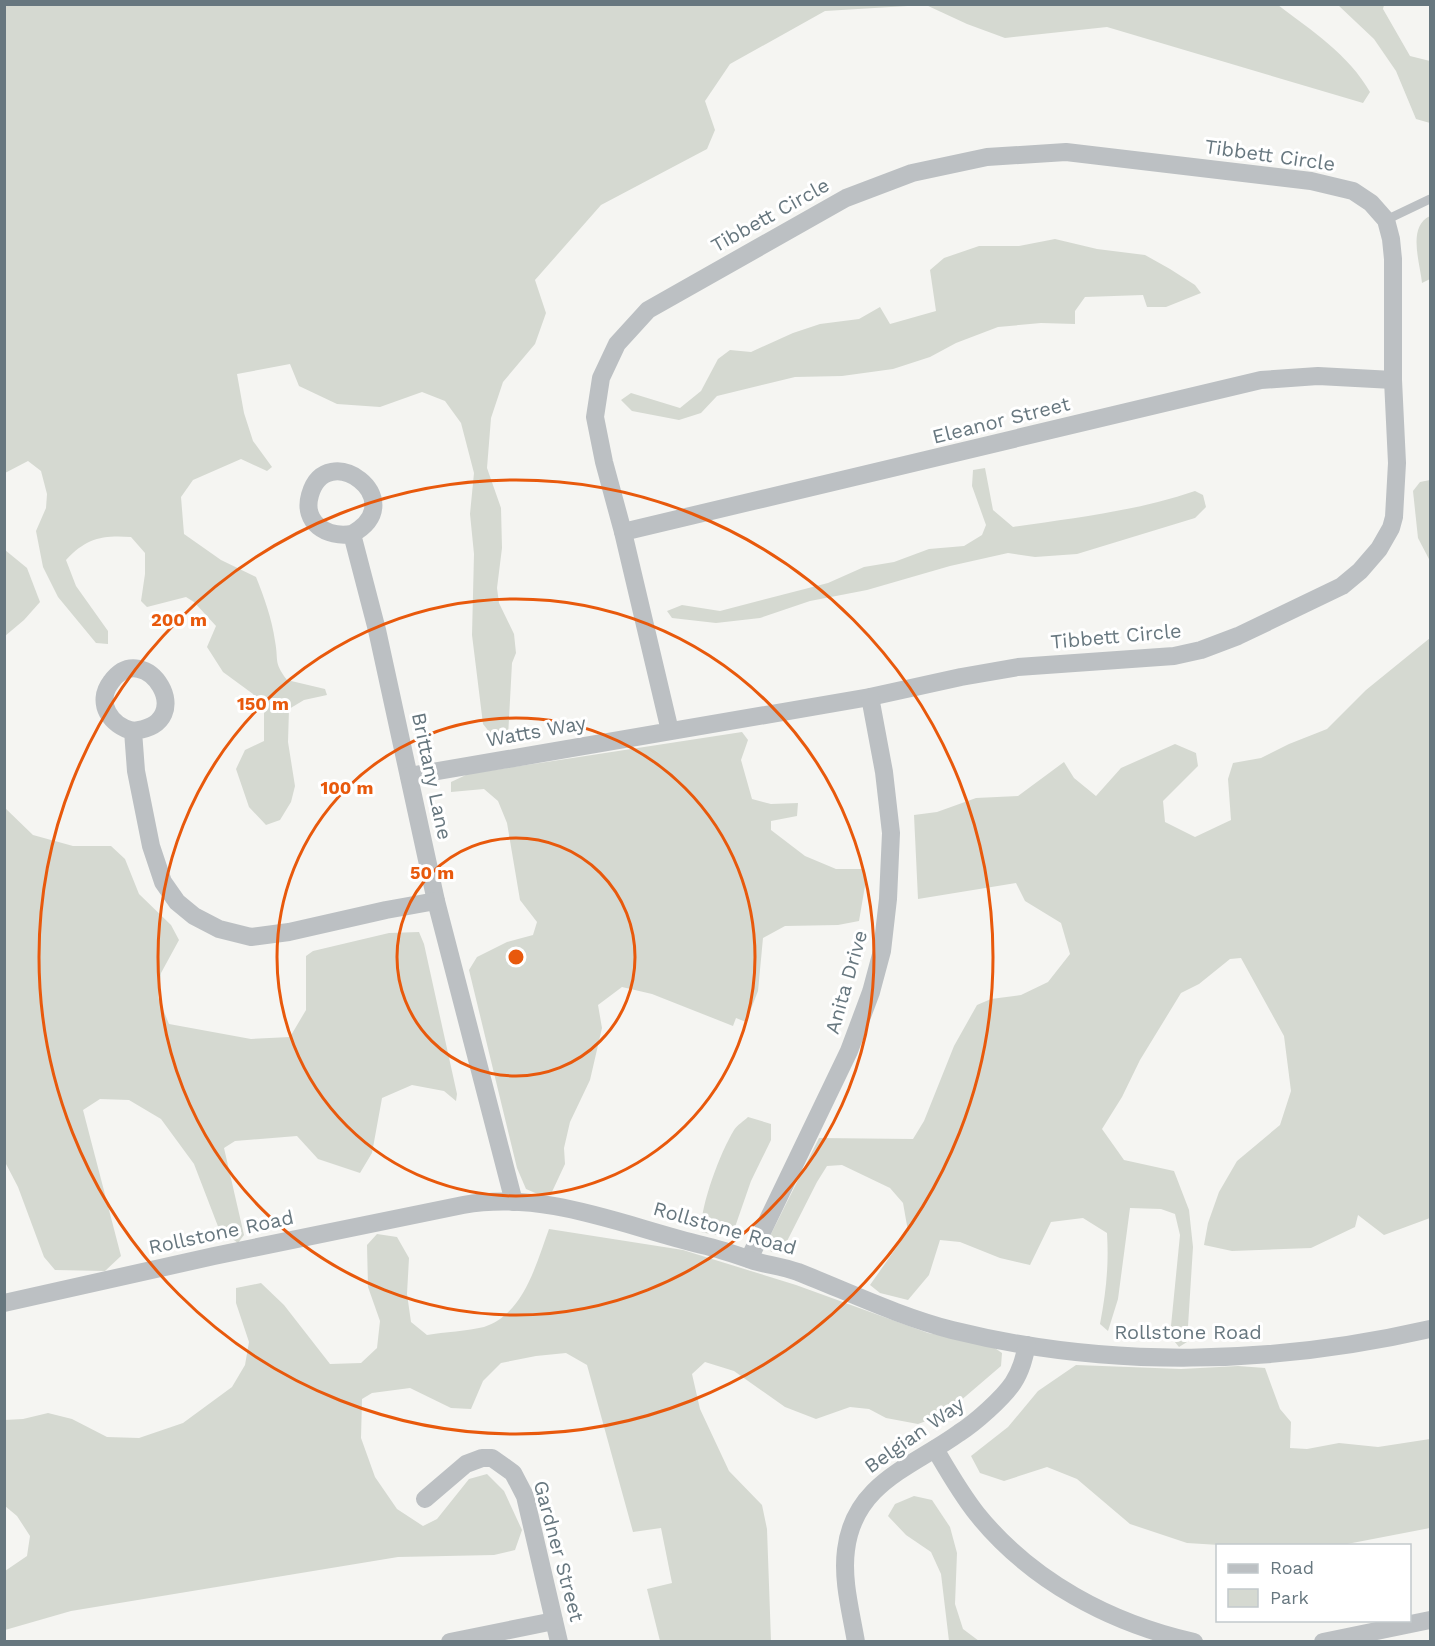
<svg xmlns="http://www.w3.org/2000/svg" width="1435" height="1646" viewBox="0 0 1435 1646" font-family="'Work Sans',sans-serif">
<style>
.green{fill:#d5d9d1}
.lines{fill:none;stroke-linecap:round;stroke-linejoin:round}
.service{stroke:#bcc0c3;stroke-width:9}
.minor{stroke:#bcc0c3;stroke-width:18}
.ring{fill:none;stroke:#e8590c;stroke-width:3}
.labels{text-anchor:middle;stroke-width:6;stroke-linejoin:round;paint-order:stroke}
.street-label{font-size:20px;fill:#67777f;stroke:#fff}
.centre{fill:#e8590c;stroke:#fff;stroke-width:3}
.ring-label{font-size:18px;text-anchor:middle;font-weight:bold;fill:#e8590c;stroke:#fff;stroke-width:6;stroke-linejoin:round;paint-order:stroke}
</style>
<rect width="100%" height="100%" fill="#f5f5f2"/>
<g class="green">
<path d="M 5,4 L 924,4 L 924,5 L 825,11 L 730,64 L 705,101 L 715,130 L 707,149 L 601,205 L 535,280 L 546,313 L 535,344 L 503,382 L 491,418 L 487,468 L 501,508 L 502,548 L 497,588 L 499,603 L 514,634 L 516,653 L 512,663 L 508,737 L 495,739 L 483,724 L 472,635 L 474,554 L 470,514 L 474,473 L 461,423 L 445,401 L 422,392 L 380,407 L 337,404 L 299,386 L 290,364 L 237,374 L 244,413 L 253,441 L 272,467 L 267,471 L 241,459 L 193,480 L 181,497 L 184,534 L 221,560 L 256,577 C 264,597 272,619 275,641 C 279,662 273,661 287,680 L 325,689 L 327,695 L 304,700 L 289,709 L 288,742 L 295,786 L 291,802 L 280,820 L 266,825 L 249,807 L 236,769 L 245,750 L 264,741 L 264,712 L 253,694 L 223,672 L 207,647 L 216,626 L 194,602 L 186,597 L 147,607 L 141,601 L 145,574 L 145,553 L 131,537 C 103,535 86,538 66,560 L 76,586 L 108,631 L 108,644 L 96,643 L 58,597 L 43,567 L 36,531 L 46,508 L 47,494 L 41,471 L 28,461 L 5,473 Z"/>
<path d="M 926,5 L 1278,5 C 1311,30 1349,55 1370,92 L 1363,103 L 1107,27 L 1005,38 L 967,24 Z"/>
<path d="M 1338,5 L 1384,5 L 1383,9 L 1410,56 L 1430,61 L 1430,123 L 1416,119 L 1396,71 L 1374,39 Z"/>
<path d="M 1430,216 L 1430,279 L 1422,283 C 1420,262 1407,227 1430,216 Z"/>
<path d="M 1055,239 L 1097,249 L 1145,255 L 1170,269 L 1195,285 L 1201,293 L 1166,307 L 1147,307 L 1143,295 L 1085,297 L 1075,311 L 1075,324 L 1041,323 L 998,327 L 956,343 L 930,357 L 893,369 L 842,376 L 795,377 L 717,396 L 701,413 L 679,420 L 632,411 L 621,400 L 631,393 L 680,408 L 701,391 L 718,359 L 730,350 L 751,352 L 793,333 L 820,324 L 859,319 L 880,307 L 890,324 L 936,311 L 930,270 L 944,258 L 979,246 L 1019,246 Z"/>
<path d="M 985,468 L 993,510 L 1013,527 C 1073,518 1137,511 1195,491 L 1203,495 L 1206,507 L 1195,518 L 1077,554 L 1035,557 L 1008,553 L 950,566 L 867,590 L 810,601 L 760,618 L 716,623 L 672,618 L 667,611 L 682,605 L 720,611 L 828,583 L 864,567 L 894,562 L 929,549 L 964,546 L 982,535 L 986,525 L 972,486 L 973,470 Z"/>
<path d="M 1430,480 L 1430,561 L 1418,538 L 1413,491 L 1420,482 Z"/>
<path d="M 5,550 L 27,568 L 40,602 L 24,620 L 5,636 Z"/>
<path d="M 1430,638 L 1430,1218 L 1384,1235 L 1358,1215 L 1355,1227 L 1311,1248 L 1232,1251 L 1204,1245 L 1208,1223 L 1219,1192 L 1237,1161 L 1280,1125 L 1291,1091 L 1284,1036 L 1241,958 L 1230,959 L 1199,984 L 1181,993 L 1140,1060 L 1122,1097 L 1102,1129 L 1124,1160 L 1174,1171 L 1189,1210 L 1193,1247 L 1187,1342 L 1179,1347 L 1170,1336 L 1180,1235 L 1175,1214 L 1161,1209 L 1130,1208 L 1118,1299 L 1108,1331 L 1100,1324 C 1106,1292 1109,1266 1107,1233 L 1083,1218 L 1051,1222 L 1030,1265 L 1000,1258 L 960,1242 L 940,1240 L 929,1275 L 908,1300 L 880,1293 L 870,1285 L 908,1231 L 903,1203 L 890,1188 L 842,1165 L 827,1166 L 817,1182 L 783,1249 L 771,1252 L 768,1240 L 819,1138 L 913,1139 L 924,1121 L 954,1046 L 977,1005 L 991,999 L 1021,995 L 1048,982 L 1070,954 L 1061,923 L 1025,901 L 1016,883 L 918,899 L 914,815 L 937,812 L 976,798 L 1018,796 L 1064,762 L 1074,778 L 1096,796 L 1121,768 L 1175,744 L 1196,753 L 1198,766 L 1163,801 L 1165,822 L 1195,837 L 1231,820 L 1228,779 L 1233,763 L 1261,758 L 1289,744 L 1327,729 L 1366,690 Z"/>
<path d="M 742,732 L 748,740 L 741,760 L 752,799 L 771,804 L 798,803 L 797,816 L 771,821 L 771,830 L 805,856 L 836,869 L 864,869 L 866,880 L 859,921 L 838,925 L 785,926 L 763,938 L 758,991 L 746,1022 L 736,1018 L 733,1026 L 652,994 L 622,987 L 598,1005 L 602,1028 L 590,1080 L 570,1122 L 564,1148 L 565,1164 L 551,1194 L 540,1195 L 526,1189 L 517,1168 L 469,970 L 477,957 L 507,942 L 533,935 L 537,922 L 520,900 L 507,823 L 498,801 L 484,789 L 451,792 L 451,782 L 468,774 Z"/>
<path d="M 4,807 L 33,835 L 73,846 L 111,846 L 125,859 L 139,894 L 171,925 L 179,940 L 161,973 L 158,997 L 169,1024 L 251,1039 L 290,1037 L 306,1010 L 306,956 L 313,951 L 389,933 L 419,932 L 424,944 L 457,1094 L 456,1101 L 444,1091 L 412,1085 L 382,1098 L 372,1153 L 360,1173 L 318,1159 L 297,1136 L 235,1141 L 224,1148 L 244,1235 L 238,1243 L 219,1229 L 194,1164 L 161,1119 L 129,1100 L 100,1099 L 83,1110 L 121,1256 L 105,1271 L 55,1270 L 44,1257 L 18,1187 L 5,1162 Z"/>
<path d="M 748,1117 L 771,1124 L 771,1140 L 751,1181 L 735,1227 L 715,1235 L 701,1232 C 700,1206 720,1153 734,1130 C 737,1125 744,1121 748,1117 Z"/>
<path d="M 549,1229 L 683,1250 L 796,1285 L 928,1333 L 989,1344 L 1002,1353 L 1001,1366 L 945,1414 L 918,1424 L 886,1418 L 869,1409 L 850,1407 L 816,1419 L 785,1407 L 734,1371 L 705,1362 L 692,1374 L 700,1409 L 729,1471 L 762,1505 L 767,1529 L 771,1641 L 660,1641 L 647,1589 L 672,1583 L 661,1528 L 633,1532 L 587,1365 L 566,1353 L 536,1356 L 501,1363 L 483,1381 L 471,1409 L 451,1408 L 410,1388 L 372,1393 L 362,1399 L 361,1438 L 375,1477 L 397,1509 L 423,1526 L 437,1519 L 469,1479 L 487,1474 L 504,1491 L 522,1530 L 515,1550 L 494,1555 L 398,1557 L 71,1611 L 5,1630 L 5,1571 L 27,1556 L 30,1536 L 17,1516 L 5,1506 L 4,1420 L 23,1419 L 48,1413 L 72,1419 L 107,1437 L 139,1438 L 183,1423 L 232,1387 L 245,1365 L 249,1342 L 236,1303 L 236,1288 L 261,1283 L 284,1305 L 330,1364 L 361,1363 L 377,1348 L 380,1321 L 368,1287 L 367,1245 L 377,1234 L 397,1237 L 409,1258 L 407,1294 L 411,1322 L 427,1335 C 444,1332 468,1331 484,1327 C 524,1314 536,1264 549,1229 Z"/>
<path d="M 1076,1365 L 1181,1369 L 1238,1366 L 1265,1368 L 1280,1409 L 1291,1422 L 1290,1448 L 1307,1449 L 1339,1443 L 1378,1447 L 1430,1439 L 1430,1528 L 1347,1544 L 1235,1546 L 1187,1543 L 1130,1524 L 1077,1479 L 1047,1467 L 1004,1481 L 980,1473 L 971,1456 L 1008,1427 L 1038,1391 Z"/>
<path d="M 914,1496 L 932,1500 L 950,1527 L 957,1553 L 955,1604 L 963,1629 L 979,1641 L 949,1641 L 941,1574 L 931,1552 L 906,1535 L 888,1516 L 895,1504 Z"/>
</g>
<g class="lines">
<path class="service" d="M 1386,220 L 1430,199"/>
<g class="minor">
<path d="M 623,532 L 1261,380 L 1318,376 L 1393,380"/>
<path d="M 352,534 C 327,538 302,523 310,495 C 326,437 413,500 352,534 L 377,630 L 436,901 L 514,1202"/>
<path d="M 133,731 C 111,726 95,703 111,682 C 145,635 202,724 133,731 L 136,771 L 151,846 L 163,882 L 177,902 L 194,916 L 219,929 L 251,937 L 289,932 L 386,910 L 436,901"/>
<path d="M 409,776 L 870,697 L 961,677 L 1018,667 L 1174,656 L 1201,650 L 1238,636 L 1342,586 L 1360,571 L 1379,549 L 1391,528 L 1394,517 L 1397,463 L 1393,380 L 1393,259 L 1391,239 L 1386,220 L 1371,203 L 1353,191 L 1311,181 L 1066,152 L 987,157 L 912,173 L 846,198 L 648,310 L 617,344 L 601,378 L 595,417 L 604,462 L 623,532 L 670,731"/>
<path d="M 749,1259 L 849,1051 L 871,992 L 882,951 L 888,899 L 891,833 L 884,772 L 870,697"/>
<path d="M 4,1303 L 214,1256 L 463,1205 C 545,1190 624,1226 702,1245 C 720,1249 737,1255 754,1261 C 769,1265 784,1267 798,1272 C 849,1292 898,1316 952,1330 C 1109,1369 1273,1365 1430,1329"/>
<path d="M 935,1449 C 948,1471 961,1494 977,1514 C 1031,1581 1110,1623 1194,1642"/>
<path d="M 425,1499 L 466,1464 L 482,1458 L 492,1458 L 513,1473 L 525,1496 L 559,1642"/>
<path d="M 450,1642 L 554,1621"/>
<path d="M 856,1642 C 851,1612 842,1580 846,1550 C 854,1483 912,1467 959,1433 C 975,1423 1003,1398 1013,1383 C 1021,1371 1024,1358 1027,1345"/>
<path d="M 1323,1642 L 1430,1620"/>
</g>
</g>
<g class="ring">
<circle cx="516" cy="957" r="119"/>
<circle cx="516" cy="957" r="239"/>
<circle cx="516" cy="957" r="358"/>
<circle cx="516" cy="957" r="477"/>
</g>
<g class="labels">
<g class="street-label">
<text transform="translate(1270 155) rotate(8)" y="7">Tibbett Circle</text>
<text transform="translate(770 215) rotate(-29)" y="7">Tibbett Circle</text>
<text transform="translate(1001 420) rotate(-14)" y="7">Eleanor Street</text>
<text transform="translate(1116 636) rotate(-5)" y="7">Tibbett Circle</text>
<text transform="translate(536 731) rotate(-10)" y="7">Watts Way</text>
<text transform="translate(432 776) rotate(78)" y="7">Brittany Lane</text>
<text transform="translate(846 982) rotate(-74)" y="7">Anita Drive</text>
<text transform="translate(725 1228) rotate(16)" y="7">Rollstone Road</text>
<text transform="translate(221 1232) rotate(-12)" y="7">Rollstone Road</text>
<text x="1188" y="1339">Rollstone Road</text>
<text transform="translate(914 1435) rotate(-35)" y="7">Belgian Way</text>
<text transform="translate(559 1551) rotate(75)" y="7">Gardner Street</text>
</g>
</g>
<circle cx="516" cy="957" r="9" class="centre"/>
<g class="ring-label">
<text x="179" y="626">200 m</text>
<text x="263" y="710">150 m</text>
<text x="347" y="794">100 m</text>
<text x="432" y="879">50 m</text>
</g>
<rect width="1435" height="1646" fill="none" stroke="#67777f" stroke-width="12"/>
<rect x="1216" y="1544" width="195" height="78" fill="#ffffff" stroke="#c2c9cc" stroke-width="1.5"/>
<rect x="1228" y="1564" width="30" height="9" fill="#bcc0c3" stroke="#c2c9cc" stroke-width="1.5"/>
<text x="1270" y="1574" font-size="18" fill="#67777f">Road</text>
<rect x="1228" y="1589" width="30" height="18" fill="#d5d9d1" stroke="#c2c9cc" stroke-width="1.5"/>
<text x="1270" y="1604" font-size="18" fill="#67777f">Park</text>
</svg>
